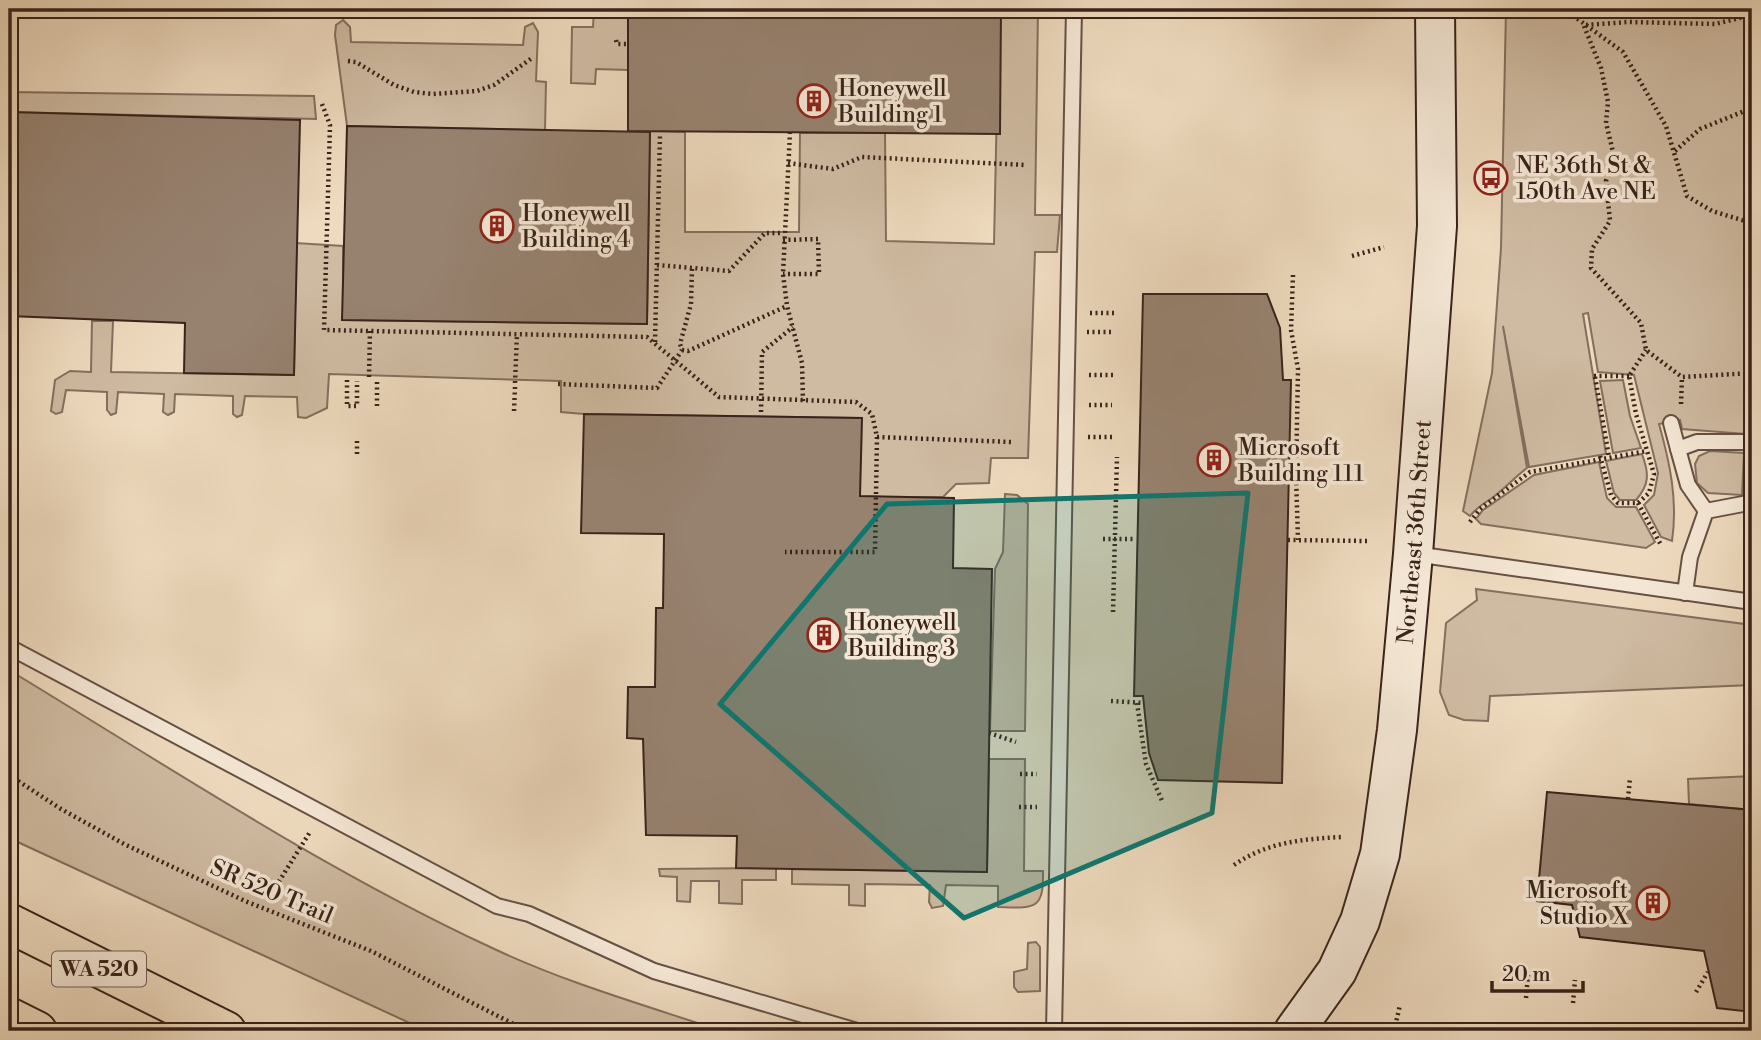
<svg xmlns="http://www.w3.org/2000/svg" width="1761" height="1040" viewBox="0 0 1761 1040" font-family="'Libre Bodoni',serif">
<style>
.green{fill:#cfbba2;stroke:#846f5e;stroke-width:2}
.building{fill:#978270;stroke:#39231b;stroke-width:2}
.lines{fill:none;stroke-linecap:round;stroke-linejoin:round}
.lane-casing{stroke:#665144;stroke-width:18}
.secondary-casing{stroke:#39231b;stroke-width:42}
.highway-casing{stroke:#39231b;stroke-width:42}
.path{stroke:#39231b;stroke-width:4.5;stroke-dasharray:2 3.5;stroke-linecap:butt}
.lane{stroke:#f4e7d5;stroke-width:14}
.secondary{stroke:#f4e7d5;stroke-width:38}
.highway{stroke:#eedabe;stroke-width:38}
.marked{fill:#0f766e;fill-opacity:0.2;stroke:#0f766e;stroke-width:5;stroke-linejoin:round}
.labels{text-anchor:middle;stroke-width:7;stroke-linejoin:round;paint-order:stroke}
.shield{fill:#f4e7d5;stroke:#715e53;stroke-width:2}
.shield-label{font-size:21px;font-weight:bold;fill:#39231b}
.poi-label{font-size:23px;fill:#39231b;stroke:#f4e7d5;text-anchor:start}
.street-label{font-size:23px;fill:#39231b;stroke:#f4e7d5}
</style>
<rect width="100%" height="100%" fill="#eedabe"/>
<filter id="stains"><feTurbulence type="fractalNoise" baseFrequency=".00286" numOctaves="4"/><feColorMatrix values="0 0 0 0 .2 0 0 0 0 .09 0 0 0 0 .02 0 0 0 .5 -.17"/></filter>
<radialGradient id="worn" r=".72"><stop offset=".6" stop-color="#630" stop-opacity="0"/><stop offset="1" stop-color="#630" stop-opacity=".3"/></radialGradient>
<g class="green">
<path d="M 594,9 L 628,9 L 628,70 L 596,69 L 595,84 L 571,83 L 572,27 L 593,27 Z"/>
<path d="M 999,9 L 1038,9 L 1035,215 L 1060,215 L 1057,252 L 1035,252 L 1028,458 L 991,458 L 989,483 L 956,484 L 943,497 L 885,497 L 884,567 L 777,564 L 861,418 L 584,414 L 561,412 L 561,381 L 329,374 L 327,408 L 306,418 L 298,417 L 297,397 L 245,396 L 242,415 L 237,417 L 233,414 L 233,396 L 175,394 L 174,412 L 168,415 L 163,412 L 164,394 L 118,392 L 116,413 L 111,415 L 107,410 L 107,392 L 66,390 L 62,412 L 56,414 L 51,411 L 55,380 L 70,371 L 91,372 L 92,321 L 113,321 L 111,372 L 294,375 L 296,243 L 343,246 L 343,320 L 647,324 L 650,131 L 685,132 L 685,232 L 799,232 L 800,133 L 885,133 L 886,241 L 994,244 Z"/>
<path d="M 1506,9 L 1752,9 L 1752,415 L 1747,416 L 1746,434 L 1682,429 L 1680,420 L 1659,424 C 1670,463 1678,501 1672,541 L 1661,537 L 1644,505 L 1654,495 L 1658,473 L 1634,375 L 1598,372 L 1588,313 L 1583,314 L 1606,454 L 1529,467 L 1503,326 L 1527,468 C 1515,477 1503,490 1492,498 C 1483,504 1477,507 1470,516 L 1463,511 L 1492,373 L 1501,248 Z"/>
<path d="M 343,20 L 350,27 L 351,42 L 523,45 L 525,27 L 533,23 L 538,32 L 536,81 L 546,82 L 545,130 L 347,126 L 335,35 L 336,25 Z"/>
<path d="M 9,92 L 314,96 L 316,119 L 9,112 Z"/>
<path d="M 1623,380 L 1630,416 L 1641,448 L 1613,453 L 1600,381 Z"/>
<path d="M 1710,451 L 1744,453 L 1742,495 L 1708,493 L 1697,483 L 1695,464 L 1699,456 Z"/>
<path d="M 1642,454 C 1649,473 1650,484 1636,500 L 1620,500 L 1614,493 L 1606,461 Z"/>
<path d="M 1599,462 L 1607,498 L 1616,507 L 1636,507 L 1655,542 L 1646,548 L 1481,524 L 1476,519 L 1483,510 L 1534,475 Z"/>
<path d="M 1005,494 L 1017,495 L 1028,504 L 1025,731 L 990,731 L 995,569 L 1003,552 Z"/>
<path d="M 1476,589 L 1752,625 L 1752,685 L 1490,696 L 1488,721 L 1464,720 L 1449,715 L 1440,692 L 1446,623 L 1477,600 Z"/>
<path d="M 9,670 C 166,765 321,868 488,946 C 563,982 644,1005 722,1031 L 427,1031 L 9,838 Z"/>
<path d="M 989,759 L 1025,759 L 1024,871 L 1043,871 C 1044,911 1034,908 998,907 L 998,886 L 946,885 L 943,906 L 932,908 L 929,902 L 930,885 L 865,884 L 865,906 L 849,905 L 849,885 L 792,884 L 792,869 L 987,872 Z"/>
<path d="M 1752,776 L 1752,810 L 1689,804 L 1688,779 Z"/>
<path d="M 776,868 L 776,880 L 742,880 L 742,904 L 719,903 L 719,881 L 691,881 L 690,902 L 677,901 L 677,877 L 660,876 L 659,869 Z"/>
<path d="M 1036,942 L 1040,947 L 1040,991 L 1018,992 L 1014,987 L 1014,972 L 1027,969 L 1028,943 Z"/>
</g>
<g class="building">
<path d="M 628,9 L 1001,9 L 1000,134 L 628,131 Z"/>
<path d="M 9,112 L 300,120 L 294,375 L 184,373 L 185,323 L 9,316 Z"/>
<path d="M 347,126 L 650,132 L 647,324 L 342,320 Z"/>
<path d="M 1143,294 L 1267,294 L 1280,328 L 1283,380 L 1291,380 L 1282,783 L 1158,780 L 1149,753 L 1143,696 L 1134,696 Z"/>
<path d="M 584,414 L 862,418 L 860,496 L 954,498 L 953,568 L 992,569 L 987,872 L 736,868 L 737,836 L 646,835 L 643,739 L 627,738 L 628,687 L 655,687 L 656,608 L 663,608 L 664,534 L 581,533 Z"/>
<path d="M 1547,792 L 1752,810 L 1752,1012 L 1717,1008 L 1704,951 L 1580,937 L 1572,905 L 1537,901 Z"/>
</g>
<g class="lines">
<defs>
<g id="lane">
<path d="M 1671,423 L 1678,449"/>
<path d="M 1706,511 L 1688,485 L 1678,449 L 1697,442 L 1748,442"/>
<path d="M 1415,554 L 1752,602"/>
<path d="M 1685,593 L 1690,557 L 1706,511 L 1748,503"/>
<path d="M 9,647 L 497,906 L 529,914 L 654,971 L 857,1031"/>
<path d="M 1054,1031 L 1074,9"/>
</g>
<g id="secondary">
<path id="s1" d="M 1294,1031 L 1337,971 L 1360,921 L 1380,854 L 1397,730 L 1413,554 L 1437,226 L 1435,9"/>
</g>
<g id="highway">
<path d="M 9,923 L 226,1031"/>
<path d="M 9,1017 L 37,1031"/>
</g>
</defs>
<use href="#lane" class="lane-casing"/>
<use href="#secondary" class="secondary-casing"/>
<use href="#highway" class="highway-casing"/>
<g class="path">
<path d="M 1564,9 L 1623,52 L 1666,126 L 1687,196 L 1712,211 L 1752,223"/>
<path d="M 1586,25 L 1628,22 L 1715,24 L 1752,15"/>
<path d="M 1584,26 L 1601,68 L 1608,102 L 1606,123 L 1614,156 L 1606,181 L 1610,221 L 1592,249 L 1591,268 L 1641,323 L 1646,350 L 1682,377 L 1752,373"/>
<path d="M 616,40 L 617,44 L 628,44"/>
<path d="M 348,61 L 356,62 L 394,85 L 414,92 L 433,94 L 477,91 L 494,85 L 532,58"/>
<path d="M 322,104 L 330,125 L 324,330 L 647,337 L 719,397 L 856,402 L 872,414 L 877,437 L 875,552 L 785,552"/>
<path d="M 790,132 L 783,274 L 787,306 L 802,363 L 803,402"/>
<path d="M 1675,151 L 1700,129 L 1752,108"/>
<path d="M 788,163 L 833,169 L 862,157 L 1026,165"/>
<path d="M 783,240 L 818,239 L 819,274 L 783,274"/>
<path d="M 1352,256 L 1384,247"/>
<path d="M 657,265 L 729,271 L 765,233 L 783,233"/>
<path d="M 1293,275 L 1291,330 L 1298,369 L 1296,476 L 1298,540"/>
<path d="M 1090,313 L 1114,313"/>
<path d="M 1087,332 L 1114,332"/>
<path d="M 655,342 L 660,135"/>
<path d="M 682,350 L 688,351 L 787,306"/>
<path d="M 1089,375 L 1113,375"/>
<path d="M 1594,376 L 1629,376"/>
<path d="M 369,377 L 370,331"/>
<path d="M 1595,377 L 1609,457"/>
<path d="M 347,380 L 347,406 L 357,406 L 357,381"/>
<path d="M 377,382 L 377,408"/>
<path d="M 515,383 L 517,334"/>
<path d="M 558,384 L 657,388 L 682,350 L 680,344 L 691,304 L 692,268"/>
<path d="M 1681,404 L 1682,377"/>
<path d="M 1089,405 L 1112,405"/>
<path d="M 514,411 L 515,387"/>
<path d="M 761,412 L 762,352 L 793,327"/>
<path d="M 877,437 L 1012,442"/>
<path d="M 1088,437 L 1112,437"/>
<path d="M 357,454 L 357,440"/>
<path d="M 1600,456 L 1611,495 L 1618,503 L 1638,503 L 1649,493 L 1654,474 L 1636,414 L 1629,376 L 1646,350"/>
<path d="M 1638,503 L 1661,545"/>
<path d="M 1470,522 L 1480,509 L 1530,472 L 1647,451"/>
<path d="M 1103,539 L 1136,539"/>
<path d="M 1288,540 L 1369,541"/>
<path d="M 1113,612 L 1117,457"/>
<path d="M 1111,701 L 1144,703"/>
<path d="M 1137,703 L 1146,764 L 1163,803"/>
<path d="M 989,733 L 1016,742"/>
<path d="M 1020,774 L 1037,774"/>
<path d="M 9,775 L 61,809 L 124,844 L 245,901 L 371,951 L 527,1031"/>
<path d="M 1628,799 L 1630,778"/>
<path d="M 1019,807 L 1037,807"/>
<path d="M 1234,865 C 1267,842 1303,839 1342,837"/>
<path d="M 273,891 L 310,832"/>
<path d="M 1696,992 L 1708,972"/>
<path d="M 1526,998 L 1528,975"/>
<path d="M 1573,1003 L 1575,980"/>
<path d="M 1394,1031 L 1400,1005"/>
</g>
<use href="#lane" class="lane"/>
<use href="#secondary" class="secondary"/>
<use href="#highway" class="highway"/>
</g>
<path class="marked" d="M 1248,493 L 1212,813 L 964,918 L 720,704 L 887,504 Z"/>
<defs>
<symbol id="building-ring" viewBox="-11 -11 22 22"><circle r="9.5" fill="#f4e7d5" stroke="#8f2418" stroke-width="1.5"/><path d="M-4-6H4V6H1V3H-1V6H-4ZM-2.5-4.3h1.7v1.8h-1.7ZM.8-4.3h1.7v1.8H.8ZM-2.5-1h1.7V.8h-1.7ZM.8-1h1.7V.8H.8Z" fill="#8f2418"/></symbol>
<symbol id="bus-ring" viewBox="-11 -11 22 22"><circle r="9.5" fill="#f4e7d5" stroke="#8f2418" stroke-width="1.5"/><path d="M-5-6H5V4H4V6H2V4H-2V6H-4V4H-5ZM-3.5-4V0h7V-4ZM-3.5 1.2v1.5H-2V1.2ZM2 1.2v1.5H3.5V1.2Z" fill="#8f2418"/></symbol>
</defs>
<g fill-rule="evenodd">
<use href="#building-ring" x="795" y="82" width="38" height="38"/>
<use href="#bus-ring" x="1472" y="159" width="38" height="38"/>
<use href="#building-ring" x="478" y="207" width="38" height="38"/>
<use href="#building-ring" x="1195" y="441" width="38" height="38"/>
<use href="#building-ring" x="805" y="616" width="38" height="38"/>
<use href="#building-ring" x="1634" y="884" width="38" height="38"/>
</g>
<g class="labels">
<rect class="shield" x="52" y="951.5" width="94" height="35" rx="5"/>
<g class="shield-label">
<text x="99" y="976">WA 520</text>
</g>
<g class="poi-label">
<text x="838" y="96">Honeywell<tspan x="838" dy="26">Building 1</tspan></text>
<text x="1516" y="173">NE 36th St &amp;<tspan x="1516" dy="26">150th Ave NE</tspan></text>
<text x="522" y="221">Honeywell<tspan x="522" dy="26">Building 4</tspan></text>
<text x="1238" y="455">Microsoft<tspan x="1238" dy="26">Building 111</tspan></text>
<text x="848" y="630">Honeywell<tspan x="848" dy="26">Building 3</tspan></text>
<text x="1628" y="898" text-anchor="end">Microsoft<tspan x="1628" dy="26">Studio X</tspan></text>
</g>
<g class="street-label">
<text dy="8" stroke="none"><textPath href="#s1" startOffset="523">Northeast 36th Street</textPath></text>
<text transform="translate(272 891) rotate(23)" y="8">SR 520 Trail</text>
</g>
</g>
<rect width="1761" height="1040" fill="none" stroke="#eedabe" stroke-width="35"/>
<rect x="10" y="10" width="1740" height="1019" fill="none" stroke="#39231b" stroke-width="3.5"/>
<rect x="18" y="18" width="1726" height="1005" fill="none" stroke="#39231b" stroke-width="2"/>
<path d="M1492 981v10h91v-10" fill="none" stroke="#39231b" stroke-width="3.5"/>
<text x="1502" y="981" font-size="21" fill="#39231b" stroke="#f4e7d5" stroke-width="5" paint-order="stroke">20 m</text>
<rect width="100%" height="100%" filter="url(#stains)"/>
<rect width="100%" height="100%" fill="url(#worn)"/>
</svg>
